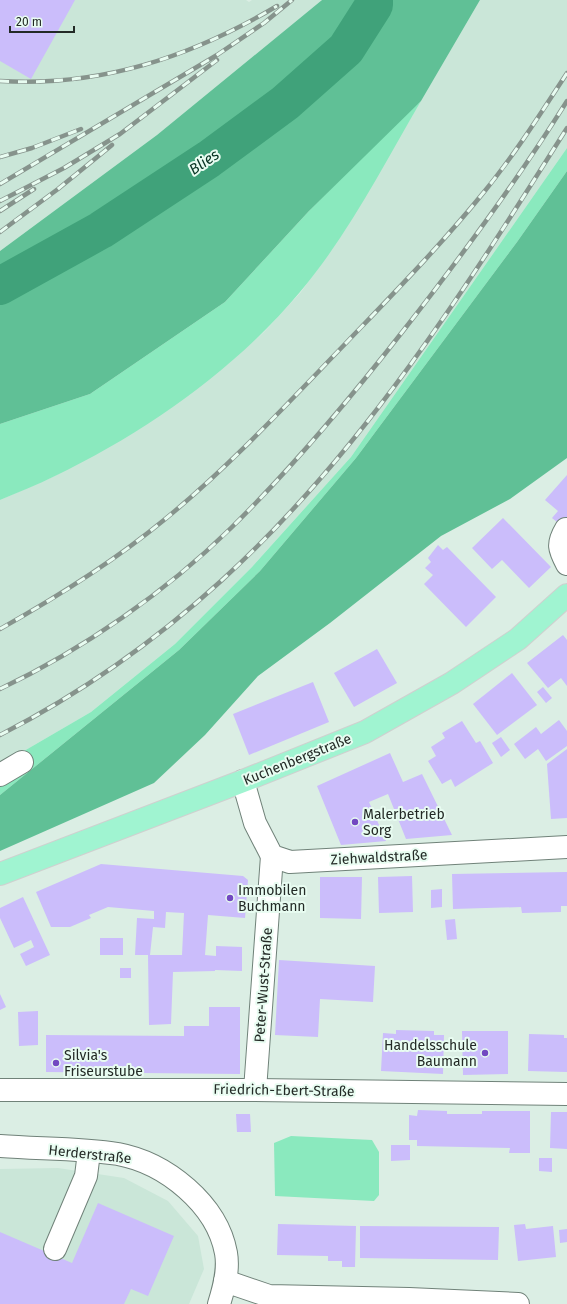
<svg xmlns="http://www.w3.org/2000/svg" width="567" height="1304" viewBox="0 0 567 1304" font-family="'Fira Sans',sans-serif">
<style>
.built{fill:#cae6d8}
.green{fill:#8ae9be}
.forest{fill:#60c096}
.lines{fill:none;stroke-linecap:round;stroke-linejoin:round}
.river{stroke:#40a27a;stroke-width:38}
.building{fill:#cbbdfb;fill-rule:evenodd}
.minor-casing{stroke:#708279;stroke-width:24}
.major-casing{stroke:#cfd0cf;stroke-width:24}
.minor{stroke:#fff;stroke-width:22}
.major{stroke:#a0f4d1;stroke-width:22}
.rail-casing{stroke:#86938c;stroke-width:4.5}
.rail{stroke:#e8fcf1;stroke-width:3;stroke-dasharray:9;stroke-linecap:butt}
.poi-dot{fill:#7249c1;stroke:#e8fcf1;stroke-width:1.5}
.labels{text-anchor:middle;stroke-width:4;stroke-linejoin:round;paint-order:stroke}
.street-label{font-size:14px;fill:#232a26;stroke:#e8fcf1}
.poi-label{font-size:14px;fill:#232a26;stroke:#e8fcf1;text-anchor:start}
.water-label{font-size:15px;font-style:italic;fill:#053221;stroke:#e8fcf1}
</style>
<rect width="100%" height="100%" fill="#dbeee4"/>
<g class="built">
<path d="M 0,0 L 246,0 L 249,2 L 252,0 L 322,0 L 157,135 L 0,251 Z"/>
<path d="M 480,0 L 567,0 L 567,148 L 351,457 L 252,567 L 175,644 L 91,712 L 0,765 L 0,500 L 55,476 L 228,364 L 264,332 L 301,292 L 345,230 Z"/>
<path d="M 58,1168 L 124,1178 L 168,1201 L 198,1236 L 204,1269 L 189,1304 L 0,1304 L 0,1169 Z"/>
</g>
<g class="green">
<path d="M 421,101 C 383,166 348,235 300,292 C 236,369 145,433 55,476 C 37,485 18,492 0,500 L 0,424 L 90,394 L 225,302 L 309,211 L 398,121 Z"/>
<path d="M 567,148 L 567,171 L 517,242 L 356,458 L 260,571 L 179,650 L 0,795 L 0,765 L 91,712 L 175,644 L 252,567 L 351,457 Z"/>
<path d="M 291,1136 L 372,1140 L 379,1152 L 379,1195 L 374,1201 L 275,1196 L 274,1143 Z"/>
</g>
<g class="forest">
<path d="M 322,0 L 480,0 L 421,101 L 309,211 L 225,302 L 90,394 L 0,424 L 0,251 L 157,135 Z"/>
<path d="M 567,171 L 567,458 L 510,499 L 441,536 L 330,623 L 258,676 L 205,735 L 154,783 L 0,851 L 0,795 L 179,650 L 260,571 L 356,458 L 517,242 Z"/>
</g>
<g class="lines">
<path class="river" d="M 0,286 L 101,230 L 209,159 L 285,103 L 346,49 L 374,5 L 374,0"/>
</g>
<g class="building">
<path d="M 0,0 L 75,0 L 31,79 L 0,61 Z"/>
<path d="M 567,475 L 567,530 L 552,518 L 558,511 L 545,500 Z"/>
<path d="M 503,518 L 551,567 L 529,588 L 502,560 L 492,569 L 472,548 Z"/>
<path d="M 438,545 L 443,550 L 447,547 L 496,597 L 466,627 L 424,584 L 433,575 L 425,568 L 431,562 L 428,558 Z"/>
<path d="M 563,635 L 567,640 L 567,686 L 561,678 L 548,688 L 527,663 Z"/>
<path d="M 377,649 L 397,683 L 354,707 L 334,673 Z"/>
<path d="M 512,673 L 537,705 L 497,735 L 473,704 Z"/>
<path d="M 313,682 L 329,722 L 249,755 L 233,714 Z"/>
<path d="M 543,687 L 552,698 L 546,703 L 537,692 Z"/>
<path d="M 559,720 L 567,731 L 567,746 L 546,761 L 538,749 L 525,759 L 514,744 L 536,727 L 541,734 Z"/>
<path d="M 462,721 L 476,743 L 480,741 L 493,763 L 455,787 L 451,779 L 442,784 L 428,761 L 436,756 L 431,747 L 445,738 L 442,733 Z"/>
<path d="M 501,737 L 510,750 L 501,757 L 492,743 Z"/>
<path d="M 567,749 L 567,818 L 551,819 L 547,764 Z"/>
<path d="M 390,753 L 403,782 L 422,774 L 452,835 L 406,839 L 388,794 L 369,802 L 386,841 L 341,845 L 317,786 Z"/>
<path d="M 101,864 L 243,876 L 248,880 L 245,918 L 208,915 L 205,955 L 216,956 L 216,946 L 242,947 L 242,971 L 215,970 L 215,971 L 173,972 L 171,1024 L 149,1025 L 148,955 L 135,955 L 137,918 L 154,919 L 154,911 L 108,907 L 89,915 L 91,918 L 70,927 L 51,927 L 36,892 ZM 166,912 L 184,913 L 182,955 L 150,955 L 153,927 L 165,928 Z"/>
<path d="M 567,872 L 567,906 L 561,906 L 561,912 L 522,913 L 521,907 L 453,909 L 452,874 Z"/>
<path d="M 412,876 L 413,912 L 379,913 L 378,877 Z"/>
<path d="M 320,877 L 362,877 L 361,919 L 320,918 Z"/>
<path d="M 442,889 L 442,907 L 431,908 L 431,890 Z"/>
<path d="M 23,897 L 50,955 L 26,966 L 20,954 L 34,947 L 31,940 L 14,948 L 0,918 L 0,908 Z"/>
<path d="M 455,919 L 457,939 L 447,940 L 445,920 Z"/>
<rect x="100" y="938" width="23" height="17"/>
<path d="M 279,960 L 375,966 L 373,1002 L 320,999 L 318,1037 L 275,1035 Z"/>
<rect x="120" y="968" width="11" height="10"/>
<path d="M 0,994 L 6,1007 L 0,1010 Z"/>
<path d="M 209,1007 L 240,1007 L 240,1074 L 46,1072 L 46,1035 L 184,1036 L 184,1026 L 209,1026 Z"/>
<path d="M 38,1011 L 38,1045 L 19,1046 L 18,1012 Z"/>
<path d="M 396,1030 L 434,1031 L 434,1035 L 444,1035 L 443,1074 L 381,1071 L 383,1033 L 396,1034 Z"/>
<path d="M 462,1031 L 508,1031 L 508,1074 L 463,1075 Z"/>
<path d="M 529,1034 L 564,1035 L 564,1038 L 567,1038 L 567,1072 L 528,1071 Z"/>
<path d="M 418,1110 L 447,1111 L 447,1114 L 482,1114 L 482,1111 L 530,1111 L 530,1153 L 509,1153 L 510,1148 L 417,1146 L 417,1140 L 409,1140 L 409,1115 L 417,1116 Z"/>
<path d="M 551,1112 L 567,1112 L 567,1149 L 550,1148 Z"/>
<path d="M 236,1114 L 250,1114 L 251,1132 L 237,1132 Z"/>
<path d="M 391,1145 L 410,1145 L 410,1160 L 391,1161 Z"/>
<path d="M 539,1158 L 552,1158 L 552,1172 L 539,1171 Z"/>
<path d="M 98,1203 L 174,1236 L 148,1296 L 131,1289 L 124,1304 L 0,1304 L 0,1232 L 72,1263 Z"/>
<path d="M 278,1224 L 356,1226 L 355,1267 L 342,1267 L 342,1261 L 328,1261 L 328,1256 L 277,1255 Z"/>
<path d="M 525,1224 L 526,1229 L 553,1226 L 556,1257 L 518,1261 L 514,1225 Z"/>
<path d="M 360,1226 L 499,1227 L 498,1260 L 360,1258 Z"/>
<path d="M 567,1229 L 567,1242 L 560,1243 L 559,1230 Z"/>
</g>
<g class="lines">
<defs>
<g id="minor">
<path d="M 566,529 C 557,544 559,549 567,564"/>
<path d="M 0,775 L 22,762"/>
<path d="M 243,781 L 255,823 L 272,856 L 290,862 L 567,847"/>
<path d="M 0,1090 L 255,1090 L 567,1094"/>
<path d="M 255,1090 L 272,856"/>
<path d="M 0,1146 C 39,1149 80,1148 118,1154 C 166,1163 217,1204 226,1253 C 229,1270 224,1288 219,1304"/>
<path d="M 55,1249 L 86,1176 L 89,1152"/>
<path d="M 225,1281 L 269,1296 L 409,1299 L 518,1304"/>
</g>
<path id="major" d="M 0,874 L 243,781 L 365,732 L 452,683 L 518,639 L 567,595"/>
</defs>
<use href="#minor" class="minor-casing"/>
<use href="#major" class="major-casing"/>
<use href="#minor" class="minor"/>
<use href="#major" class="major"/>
<defs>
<g id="rail">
<path d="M 0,81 C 101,87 191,57 277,6"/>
<path d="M 0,157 L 32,148 L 81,129"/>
<path d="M 0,184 L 217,55 L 264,23 L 292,0"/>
<path d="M 0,201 L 64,168 L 120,134 L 217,60"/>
<path d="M 0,211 L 34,189"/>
<path d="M 0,232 L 58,189 L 112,145"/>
<path d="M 0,629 C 57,597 113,562 164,520 C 229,467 287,404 346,343 C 393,294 441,245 484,192 C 515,154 541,113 567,73"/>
<path d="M 0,689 C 82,650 166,592 231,528 C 293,467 349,400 403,331 C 461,257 517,181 567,101"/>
<path d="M 0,735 C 80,694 154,642 221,581 C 362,453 466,288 567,128"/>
</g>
</defs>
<use href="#rail" class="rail-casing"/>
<use href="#rail" class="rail"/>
</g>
<g class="poi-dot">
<circle cx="355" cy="822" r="4"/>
<circle cx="230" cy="898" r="4"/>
<circle cx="485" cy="1053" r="4"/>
<circle cx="56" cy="1063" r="4"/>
</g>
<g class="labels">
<g class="street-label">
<text transform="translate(297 759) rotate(-22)" y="5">Kuchenbergstraße</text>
<text transform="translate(379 857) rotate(-3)" y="5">Ziehwaldstraße</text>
<text transform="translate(263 985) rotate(-86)" y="5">Peter-Wust-Straße</text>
<text transform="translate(284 1090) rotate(1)" y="5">Friedrich-Ebert-Straße</text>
<text transform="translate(90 1154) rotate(6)" y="5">Herderstraße</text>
</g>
<g class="poi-label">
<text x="363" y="819">Malerbetrieb<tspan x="363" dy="16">Sorg</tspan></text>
<text x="238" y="895">Immobilen<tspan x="238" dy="16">Buchmann</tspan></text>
<text x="477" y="1050" text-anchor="end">Handelsschule<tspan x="477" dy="16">Baumann</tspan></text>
<text x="64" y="1060">Silvia's<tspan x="64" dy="16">Friseurstube</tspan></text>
</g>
<g class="water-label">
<text transform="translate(204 162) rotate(-34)" y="5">Blies</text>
</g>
</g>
<path d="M10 26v6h64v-6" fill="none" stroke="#232a26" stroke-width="2"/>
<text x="16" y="26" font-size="12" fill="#232a26" stroke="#e8fcf1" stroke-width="3" paint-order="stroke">20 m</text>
</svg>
